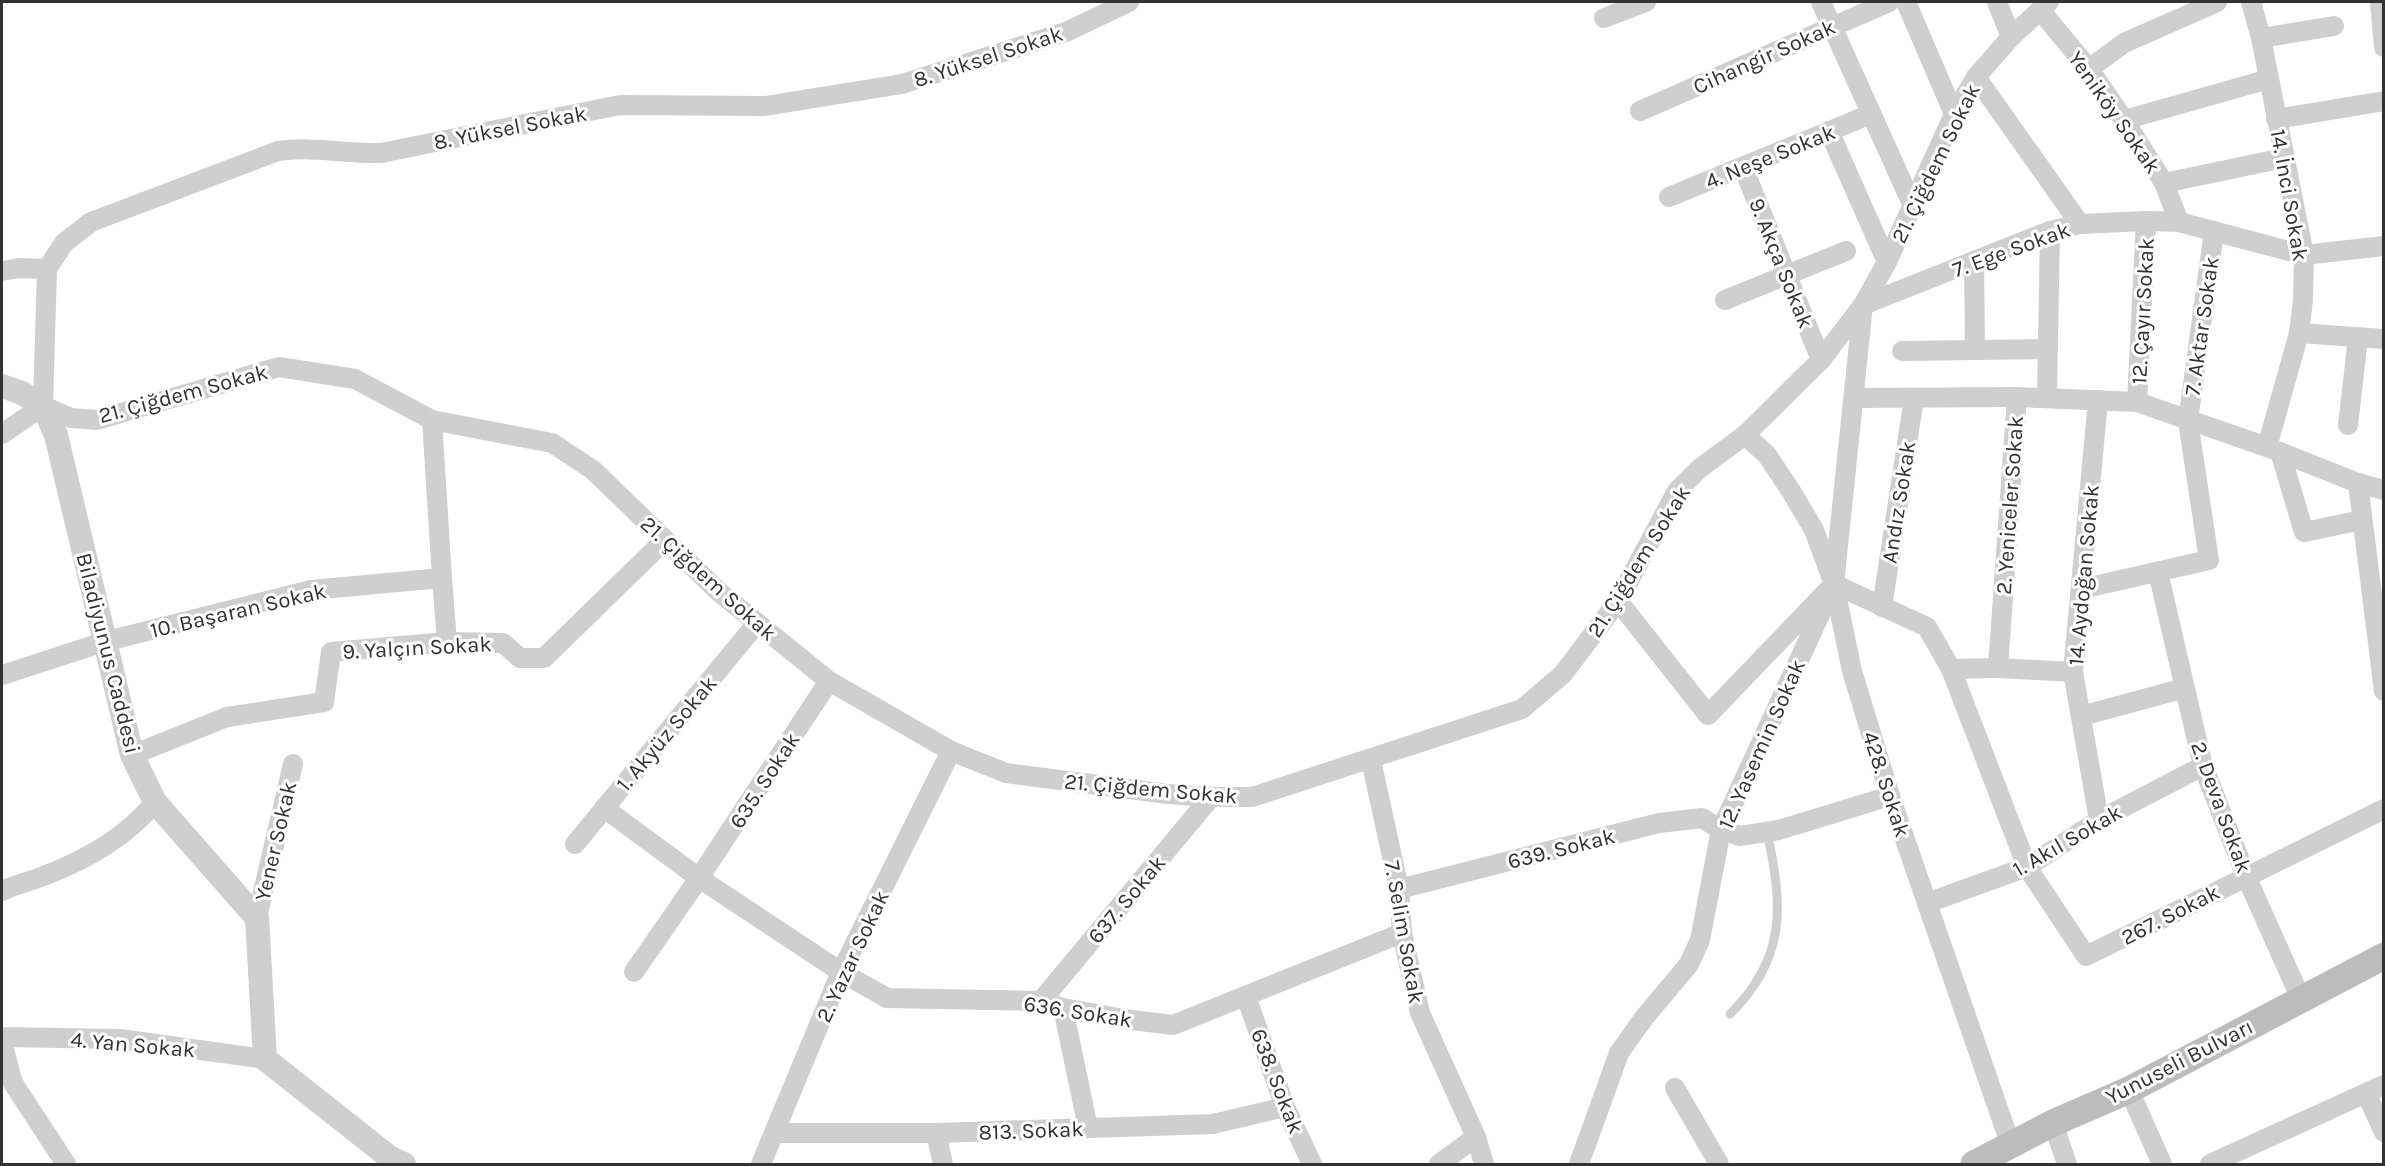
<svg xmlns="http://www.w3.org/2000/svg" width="2385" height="1166" viewBox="0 0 2385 1166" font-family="Karla,sans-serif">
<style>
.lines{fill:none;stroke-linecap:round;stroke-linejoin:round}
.service{stroke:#cfcfcf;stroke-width:9}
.minor{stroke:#cfcfcf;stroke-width:20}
.tertiary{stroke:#cfcfcf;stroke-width:24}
.secondary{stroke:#bcbcbc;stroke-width:27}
.labels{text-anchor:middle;stroke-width:6;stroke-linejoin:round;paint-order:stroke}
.street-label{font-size:22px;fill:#323232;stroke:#fff}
</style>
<rect width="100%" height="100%" fill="#fff"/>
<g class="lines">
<path class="service" d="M 1730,1014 C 1787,958 1783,905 1767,832"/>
<g class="minor">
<path d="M 1821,2 L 1912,204"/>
<path d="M 1906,2 L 1954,114"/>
<path d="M 1997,2 L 2011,37"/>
<path d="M 2251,2 L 2261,38 L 2304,255 L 2303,300 L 2299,333 L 2267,447"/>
<path d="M 2380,2 L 2384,47"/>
<path d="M 2040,10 L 2089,69 L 2124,120 L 2164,183 L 2179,222"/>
<path d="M 1604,18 L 1646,2"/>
<path d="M 2261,38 L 2334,26"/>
<path d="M 2089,69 L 2124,43 L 2217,2"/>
<path d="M 1976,77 L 2080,224"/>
<path d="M 1640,111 L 1889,2"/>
<path d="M 2276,119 L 2384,101"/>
<path d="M 2124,120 L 2269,79"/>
<path d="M 1829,131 L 1887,262"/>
<path d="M 1743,167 L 1821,360"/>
<path d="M 2164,183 L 2284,158"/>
<path d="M 1669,197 L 1871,114"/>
<path d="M 1974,261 L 1975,350"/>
<path d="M 2,271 L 19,268 L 47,269"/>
<path d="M 1725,300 L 1846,251"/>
<path d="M 1863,305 L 2050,231 L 2080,224 L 2146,221 L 2179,222 L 2304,255 L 2384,246"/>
<path d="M 2299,333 L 2384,339"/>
<path d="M 1902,351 L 2048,349"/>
<path d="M 2047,397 L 2050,231"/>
<path d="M 1854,398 L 2017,397"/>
<path d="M 2098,400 L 2073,672 L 2099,820"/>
<path d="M 2137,402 L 2146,221"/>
<path d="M 43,406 L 71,418 L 97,420 L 279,367 L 355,379 L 432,420 L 552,443 L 593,470 L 719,592 L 829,681 L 951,751 L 1006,773 L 1168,794 L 1211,797 L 1252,797 L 1522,709 L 1563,674 L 1618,601 L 1677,491 L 1699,469 L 1745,435 L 1821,360 L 1863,305 L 1887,262 L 1954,114 L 1976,77 L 2011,37 L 2049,2"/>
<path d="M 43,406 L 47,269 L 64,243 L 91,222 L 278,151 C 313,146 346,154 381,153 L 620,105 L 765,106 L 902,84 L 1066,32 L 1129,2"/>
<path d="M 2348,425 L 2358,338"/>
<path d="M 2,434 L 43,406"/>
<path d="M 1745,435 L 1767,455 L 1791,491 L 1814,530 L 1834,584 L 1852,671 L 1890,796 L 2011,1146"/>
<path d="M 2280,452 L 2304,532 L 2362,520"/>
<path d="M 2358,483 L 2384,490"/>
<path d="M 2158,572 L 2203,766 L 2246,876 L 2301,999"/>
<path d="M 442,578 L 447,642"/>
<path d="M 1834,584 L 1927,627 L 1951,669"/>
<path d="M 2081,589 L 2209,560 L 2188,421 L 2214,231"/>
<path d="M 1618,601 L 1708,715 L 1834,584 L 1863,305"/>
<path d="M 1882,607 L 1914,398"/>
<path d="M 1998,668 L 2073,672"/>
<path d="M 2,675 L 107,641 L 311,590 L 442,578 L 432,420"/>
<path d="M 2384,691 L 2358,483 L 2267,447 L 2137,402 L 2017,397 L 1998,668 L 1951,669 L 2027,867 L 2086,956 L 2384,809"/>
<path d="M 2081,716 L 2185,688"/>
<path d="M 132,755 L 227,717 L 324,702 L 331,652 L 447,642 L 503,643 L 520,658 L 544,658 L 665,540"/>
<path d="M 1371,760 L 1399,889 L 1402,933 L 1420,1013 L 1476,1137 L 1484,1164"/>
<path d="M 604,808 L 699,878 L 841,972 L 887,998 L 1041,1001 L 1063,1008 L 1124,1019 L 1173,1025 L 1402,933"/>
<path d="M 575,844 L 757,623"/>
<path d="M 1399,889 L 1659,823 L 1702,818 L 1721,830 L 1740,836 L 1779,830 L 1890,796"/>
<path d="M 2,891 C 14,885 28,882 41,877 C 84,861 126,838 155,802"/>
<path d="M 1927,903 L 2027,867 L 2099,820 L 2203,766"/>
<path d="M 257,918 L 293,764"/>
<path d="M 634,972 L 699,878 L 829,681"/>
<path d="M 1246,996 L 1285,1107 L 1312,1164"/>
<path d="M 1041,1001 L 1211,797"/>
<path d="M 1063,1008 L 1088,1128"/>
<path d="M 2,1037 L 120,1039 L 265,1059"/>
<path d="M 2,1042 L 13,1083 L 66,1164"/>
<path d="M 1675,1088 L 1719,1164"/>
<path d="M 2129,1090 L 2162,1164"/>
<path d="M 2366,1093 L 2384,1085"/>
<path d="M 2053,1123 L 2067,1164"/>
<path d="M 775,1133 L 936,1133 L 1213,1124 L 1285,1107"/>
<path d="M 936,1133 L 943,1164"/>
<path d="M 761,1164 L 841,972 L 951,751"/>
<path d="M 1439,1164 L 1476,1137"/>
<path d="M 1579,1164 L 1619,1053 L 1644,1018 L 1689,964 L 1700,940 L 1721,830 L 1834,584"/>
<path d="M 2210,1164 L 2366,1093 L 2384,1132"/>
</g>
<path class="tertiary" d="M 2,386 L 22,393 L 43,406 L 56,435 L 132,755 L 155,802 L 257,918 L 265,1059 L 389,1157 L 404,1164"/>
<path class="secondary" d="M 1974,1164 L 2053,1123 L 2129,1090 L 2384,956"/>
</g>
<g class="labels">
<g class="street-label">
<text transform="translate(988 56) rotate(-18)" y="8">8. Yüksel Sokak</text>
<text transform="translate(1764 56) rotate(-24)" y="8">Cihangir Sokak</text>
<text transform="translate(2115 112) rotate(55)" y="8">Yeniköy Sokak</text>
<text transform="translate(510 127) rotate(-11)" y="8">8. Yüksel Sokak</text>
<text transform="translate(1770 156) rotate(-22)" y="8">4. Neşe Sokak</text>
<text transform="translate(1935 163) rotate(-64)" y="8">21. Çiğdem Sokak</text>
<text transform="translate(2290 195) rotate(80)" y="8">14. İnci Sokak</text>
<text transform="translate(2011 249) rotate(-20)" y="8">7. Ege Sokak</text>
<text transform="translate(1782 263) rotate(68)" y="8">9. Akça Sokak</text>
<text transform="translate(2142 311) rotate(-87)" y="8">12. Çayır Sokak</text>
<text transform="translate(2201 326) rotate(-82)" y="8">7. Aktar Sokak</text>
<text transform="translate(183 393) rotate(-15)" y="8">21. Çiğdem Sokak</text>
<text transform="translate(1898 502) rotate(-81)" y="8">Andız Sokak</text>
<text transform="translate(2009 505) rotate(-86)" y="8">2. Yeniceler Sokak</text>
<text transform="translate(1638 561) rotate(-58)" y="8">21. Çiğdem Sokak</text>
<text transform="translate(2083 575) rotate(-85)" y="8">14. Aydoğan Sokak</text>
<text transform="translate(709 578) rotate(42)" y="8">21. Çiğdem Sokak</text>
<text transform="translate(238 610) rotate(-13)" y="8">10. Başaran Sokak</text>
<text transform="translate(417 647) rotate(-3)" y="8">9. Yalçın Sokak</text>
<text transform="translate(109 653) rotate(76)" y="8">Biladiyunus Caddesi</text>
<text transform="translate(666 733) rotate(-50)" y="8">1. Akyüz Sokak</text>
<text transform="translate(1761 744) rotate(-66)" y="8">12. Yasemin Sokak</text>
<text transform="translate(764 780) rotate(-57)" y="8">635. Sokak</text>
<text transform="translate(1887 784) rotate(72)" y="8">428. Sokak</text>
<text transform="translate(1151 788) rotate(5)" y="8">21. Çiğdem Sokak</text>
<text transform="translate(2222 807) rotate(70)" y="8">2. Deva Sokak</text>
<text transform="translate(2067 840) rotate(-30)" y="8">1. Akıl Sokak</text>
<text transform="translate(275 841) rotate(-77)" y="8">Yener Sokak</text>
<text transform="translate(1561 848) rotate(-14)" y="8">639. Sokak</text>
<text transform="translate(1126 899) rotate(-50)" y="8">637. Sokak</text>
<text transform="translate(2170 914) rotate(-27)" y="8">267. Sokak</text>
<text transform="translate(1405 932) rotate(80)" y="8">7. Selim Sokak</text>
<text transform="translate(852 956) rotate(-65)" y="8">2. Yazar Sokak</text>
<text transform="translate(1078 1011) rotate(9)" y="8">636. Sokak</text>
<text transform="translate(133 1044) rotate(5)" y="8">4. Yan Sokak</text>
<text transform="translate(2179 1061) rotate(-27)" y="8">Yunuseli Bulvarı</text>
<text transform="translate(1278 1081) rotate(69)" y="8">638. Sokak</text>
<text transform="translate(1031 1130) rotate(-2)" y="8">813. Sokak</text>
</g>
</g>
<rect width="2385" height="1166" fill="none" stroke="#323232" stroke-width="6"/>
</svg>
